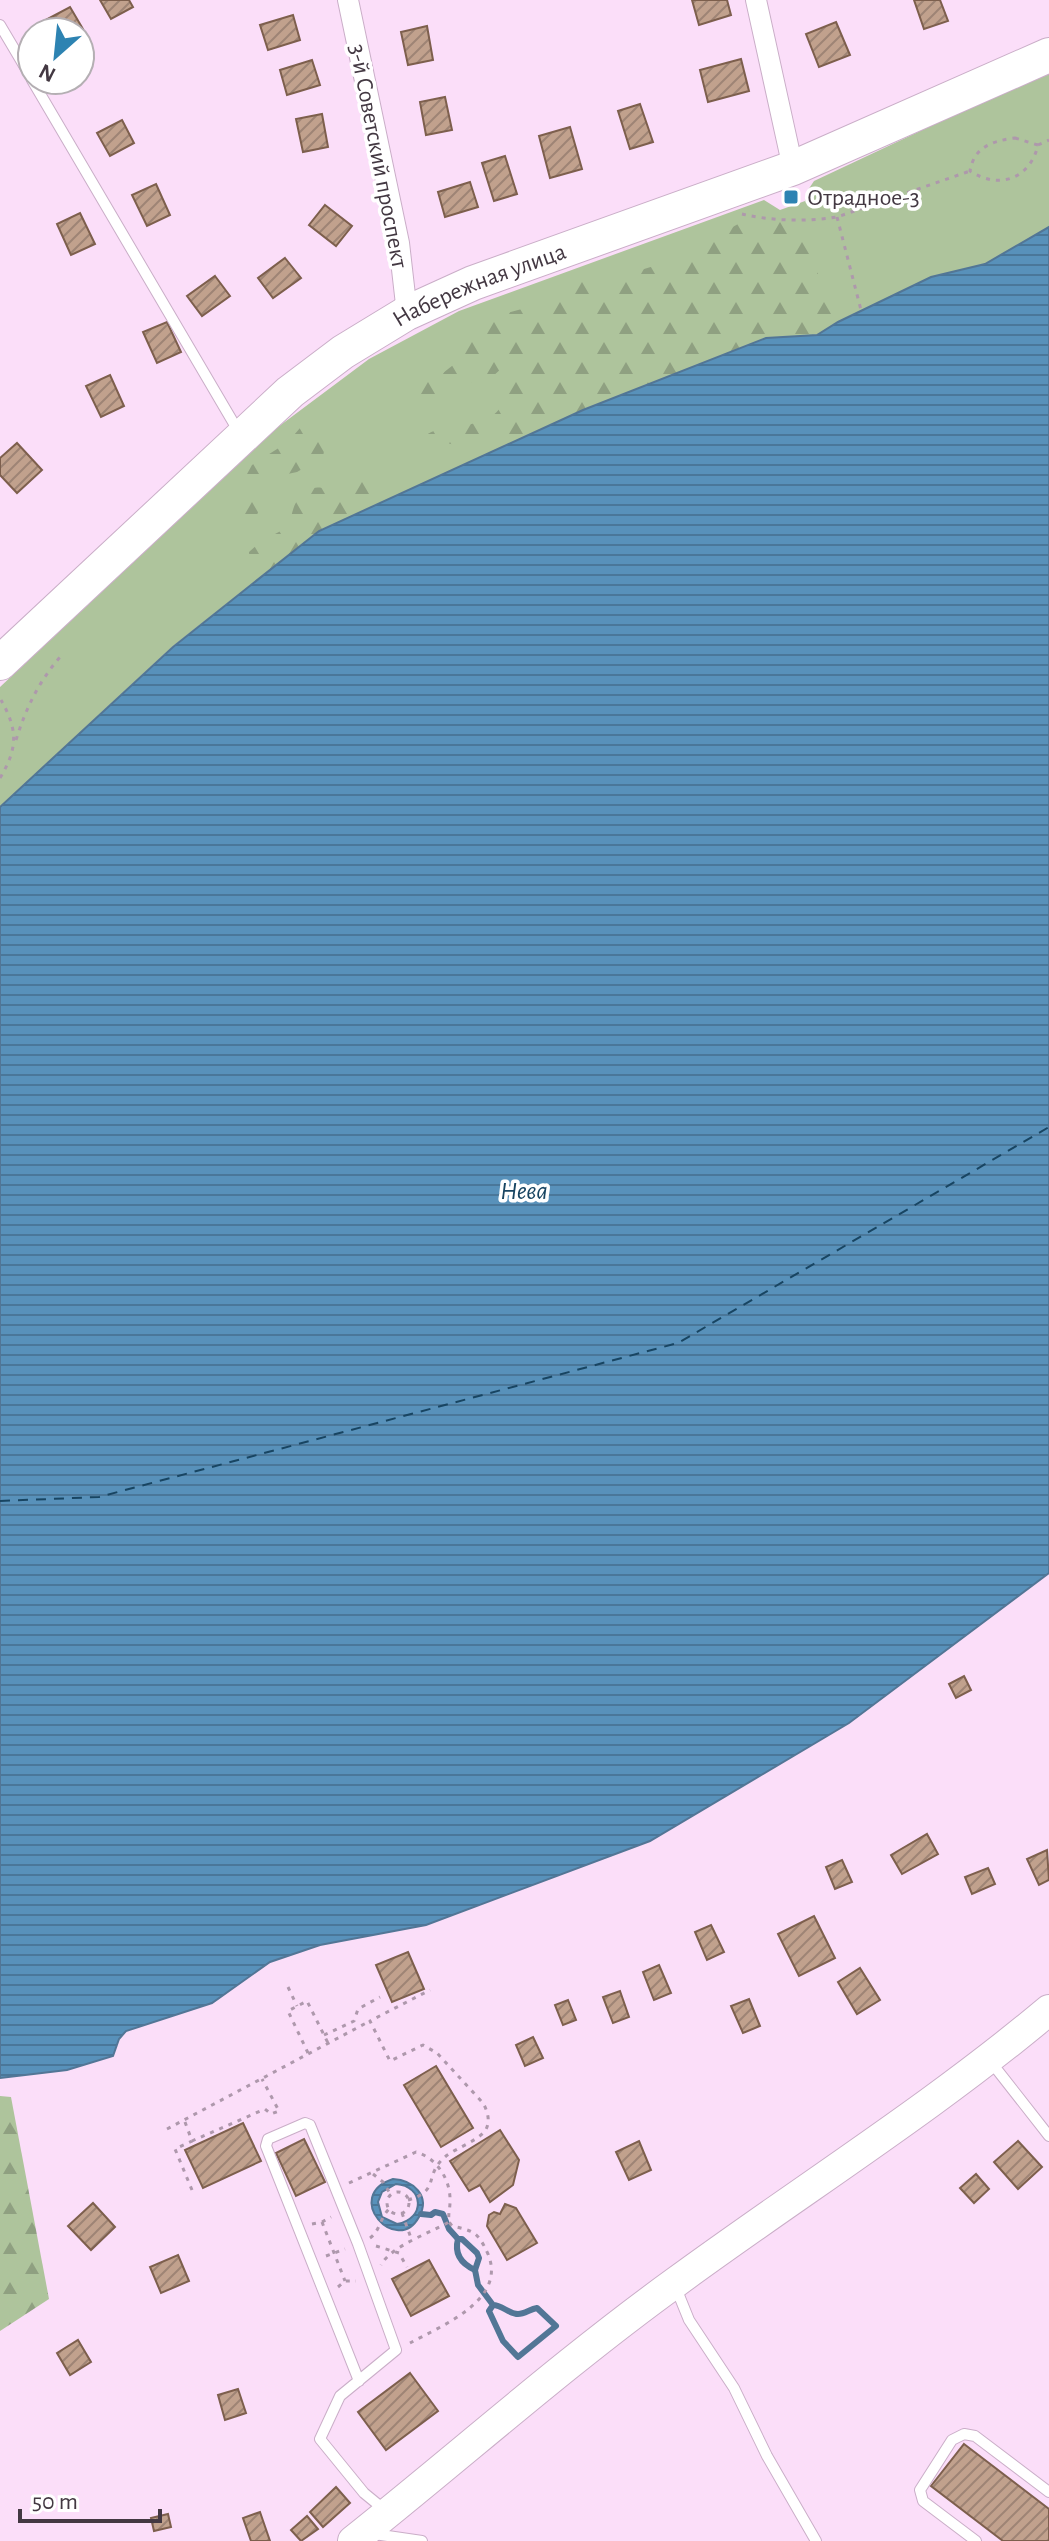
<svg xmlns="http://www.w3.org/2000/svg" width="1049" height="2541" viewBox="0 0 1049 2541" font-family="'Alegreya Sans',sans-serif">
<style>
.grass{fill:#aec49c}
.forest{fill:url(#forest-firs)}
.water{fill:url(#water-rules);stroke:#527696;stroke-width:2;fill-rule:evenodd}
.lines{fill:none;stroke-linecap:round;stroke-linejoin:round}
.stream{stroke:#527696;stroke-width:6}
.ferry{stroke:#184562;stroke-width:2;stroke-dasharray:10 8;stroke-linecap:butt}
.building{fill:url(#building-hatch);stroke:#7d5f4d;stroke-width:2}
.lane-casing{stroke:#caaec8;stroke-width:12}
.street-casing{stroke:#caaec8;stroke-width:22}
.secondary-casing{stroke:#caaec8;stroke-width:32}
.primary-casing{stroke:#caaec8;stroke-width:36}
.path{stroke:#ae98ac;stroke-width:3;stroke-dasharray:4 6;stroke-linecap:butt}
.lane{stroke:#fff;stroke-width:10}
.street{stroke:#fff;stroke-width:20}
.secondary{stroke:#fff;stroke-width:30}
.primary{stroke:#fff;stroke-width:34}
.poi-dot{fill:#2d83b2;stroke:#fff;stroke-width:3}
.labels{text-anchor:middle;stroke-width:7;stroke-linejoin:round;paint-order:stroke}
.street-label{font-size:24px;fill:#433842;stroke:#fff}
.poi-label{font-size:24px;fill:#433842;stroke:#fff;text-anchor:start}
.water-label{font-size:26px;font-style:italic;fill:#184562;stroke:#fff}
</style>
<defs>
<pattern id="forest-firs" width="22" height="20" patternUnits="userSpaceOnUse" patternTransform="scale(2)"><rect width="22" height="20" fill="#aec49c"/><path d="M5 1l3.5 6h-7zM16 11l3.5 6h-7z" fill="#8fa081"/></pattern>
<pattern id="water-rules" width="6" height="5" patternUnits="userSpaceOnUse" patternTransform="scale(2)"><rect width="6" height="5" fill="#5891ba"/><path d="M0 2.5h6" fill="none" stroke="#4a7799"/></pattern>
<pattern id="building-hatch" width="6" height="6" patternUnits="userSpaceOnUse" patternTransform="scale(2)"><rect width="6" height="6" fill="#c1a18d"/><path d="M-1 1l2-2M0 6l6-6M5 7l2-2" fill="none" stroke="#9e8475"/></pattern>
</defs>
<rect width="100%" height="100%" fill="#fbdef9"/>
<path class="grass" d="M 1049,74 L 1049,227 L 985,264 L 931,277 L 838,322 L 817,335 L 766,338 L 583,410 L 319,531 L 172,647 L 0,807 L 0,687 L 278,427 L 369,359 L 459,311 L 764,200 L 780,210 L 805,201 L 808,190 L 814,181 L 950,117 Z"/>
<g class="forest">
<path d="M 781,217 C 812,222 814,261 821,286 C 825,298 833,310 838,322 L 817,335 L 766,338 L 583,410 L 531,434 L 460,446 L 442,442 L 417,452 L 413,451 L 412,445 C 419,441 427,433 434,431 C 465,422 503,430 507,386 L 519,380 L 531,365 L 514,357 L 492,377 L 460,385 L 452,395 L 440,397 L 425,395 L 411,401 L 402,391 L 409,377 L 443,373 L 457,362 L 475,329 L 493,317 L 540,304 L 560,295 L 573,282 L 594,276 L 609,277 L 634,272 L 654,266 L 679,256 L 740,223 L 752,229 L 765,220 Z"/>
<path d="M 311,426 L 321,430 L 326,439 L 323,457 L 297,472 L 269,478 C 260,492 263,508 253,522 L 243,522 L 234,513 L 242,483 L 252,465 L 288,442 L 300,428 Z"/>
<path d="M 366,476 L 381,481 L 389,499 L 319,531 L 271,569 L 250,568 L 249,552 L 260,542 L 290,526 C 292,496 310,476 338,495 L 353,490 Z"/>
<path d="M 0,2096 L 11,2097 L 49,2299 L 0,2331 Z"/>
</g>
<g class="water">
<path d="M 1049,227 L 1049,1573 L 849,1723 L 650,1841 L 426,1925 L 320,1945 L 270,1962 L 212,2003 L 126,2031 L 119,2039 L 113,2056 L 67,2070 L 0,2078 L 0,807 L 173,647 L 319,531 L 583,410 L 766,338 L 817,335 L 838,322 L 931,277 L 985,264 Z"/>
<path d="M 393,2179 C 413,2180 431,2196 419,2217 C 397,2257 341,2196 393,2179 ZM 396,2184 C 424,2186 426,2219 397,2224 L 382,2217 L 378,2202 L 382,2192 Z"/>
</g>
<g class="lines">
<g class="stream">
<path d="M 421,2214 L 431,2215 L 435,2212 L 443,2214 L 449,2229 L 458,2239 L 462,2239 L 477,2253 L 479,2258 L 475,2270 L 478,2285 L 493,2305 C 502,2305 509,2314 518,2314 C 525,2314 530,2309 537,2308 L 556,2326 L 518,2357 L 503,2341 L 489,2311 L 493,2305"/>
<path d="M 458,2239 C 454,2254 462,2264 475,2270"/>
</g>
<path class="ferry" d="M 0,1501 L 99,1497 L 678,1343 L 1049,1127"/>
</g>
<g class="building">
<path d="M 100,0 L 129,0 L 133,7 L 111,19 Z"/>
<path d="M 692,0 L 727,0 L 731,15 L 699,25 Z"/>
<path d="M 914,0 L 940,0 L 948,21 L 924,29 Z"/>
<path d="M 70,7 L 83,29 L 77,32 L 45,32 L 40,23 Z"/>
<path d="M 293,15 L 300,40 L 268,50 L 260,25 Z"/>
<path d="M 836,22 L 850,55 L 819,67 L 806,34 Z"/>
<path d="M 427,26 L 433,60 L 408,65 L 401,32 Z"/>
<path d="M 741,59 L 749,91 L 708,102 L 700,70 Z"/>
<path d="M 312,60 L 320,85 L 287,95 L 280,70 Z"/>
<path d="M 445,97 L 452,130 L 426,135 L 420,102 Z"/>
<path d="M 640,104 L 653,142 L 630,149 L 618,111 Z"/>
<path d="M 322,114 L 328,147 L 303,152 L 296,119 Z"/>
<path d="M 122,120 L 134,143 L 110,156 L 97,133 Z"/>
<path d="M 570,127 L 582,169 L 550,178 L 539,136 Z"/>
<path d="M 505,156 L 517,194 L 494,201 L 482,163 Z"/>
<path d="M 470,182 L 478,207 L 445,217 L 438,192 Z"/>
<path d="M 156,184 L 170,215 L 147,226 L 132,195 Z"/>
<path d="M 325,205 L 352,226 L 336,246 L 309,225 Z"/>
<path d="M 80,213 L 95,244 L 71,255 L 57,224 Z"/>
<path d="M 285,258 L 301,278 L 273,298 L 258,278 Z"/>
<path d="M 215,276 L 230,296 L 202,316 L 187,296 Z"/>
<path d="M 167,322 L 181,352 L 157,363 L 143,332 Z"/>
<path d="M 110,375 L 124,406 L 101,417 L 86,386 Z"/>
<path d="M 17,443 L 42,470 L 17,493 L 0,475 L 0,458 Z"/>
<path d="M 964,1676 L 971,1690 L 956,1698 L 949,1684 Z"/>
<path d="M 927,1834 L 938,1854 L 902,1874 L 891,1855 Z"/>
<path d="M 1047,1850 L 1049,1880 L 1039,1885 L 1027,1859 Z"/>
<path d="M 842,1860 L 852,1882 L 835,1889 L 826,1867 Z"/>
<path d="M 988,1868 L 995,1884 L 972,1894 L 965,1877 Z"/>
<path d="M 814,1916 L 835,1958 L 799,1976 L 778,1934 Z"/>
<path d="M 711,1925 L 724,1952 L 707,1960 L 695,1932 Z"/>
<path d="M 408,1952 L 424,1989 L 392,2002 L 376,1965 Z"/>
<path d="M 659,1965 L 671,1993 L 654,2000 L 643,1972 Z"/>
<path d="M 860,1968 L 880,2000 L 857,2014 L 838,1982 Z"/>
<path d="M 620,1991 L 629,2017 L 613,2023 L 603,1997 Z"/>
<path d="M 749,1999 L 760,2026 L 743,2033 L 731,2006 Z"/>
<path d="M 568,2000 L 576,2020 L 563,2025 L 555,2005 Z"/>
<path d="M 533,2037 L 543,2058 L 525,2066 L 516,2045 Z"/>
<path d="M 436,2066 L 473,2128 L 441,2147 L 404,2085 Z"/>
<path d="M 243,2123 L 261,2161 L 203,2188 L 185,2150 Z"/>
<path d="M 500,2130 L 519,2160 L 513,2185 L 490,2202 L 480,2185 L 469,2191 L 450,2161 Z"/>
<path d="M 304,2139 L 325,2182 L 296,2196 L 276,2153 Z"/>
<path d="M 639,2141 L 651,2170 L 629,2180 L 616,2152 Z"/>
<path d="M 1018,2141 L 1042,2167 L 1018,2189 L 994,2162 Z"/>
<path d="M 976,2174 L 989,2189 L 974,2203 L 960,2188 Z"/>
<path d="M 93,2203 L 115,2227 L 91,2250 L 68,2226 Z"/>
<path d="M 505,2204 L 516,2208 L 537,2243 L 507,2260 L 487,2226 L 489,2215 L 494,2212 L 500,2214 Z"/>
<path d="M 178,2255 L 189,2281 L 161,2293 L 150,2267 Z"/>
<path d="M 429,2260 L 449,2296 L 411,2316 L 392,2279 Z"/>
<path d="M 78,2340 L 91,2362 L 70,2375 L 57,2353 Z"/>
<path d="M 410,2373 L 438,2411 L 386,2450 L 358,2412 Z"/>
<path d="M 238,2389 L 246,2413 L 225,2420 L 218,2395 Z"/>
<path d="M 964,2444 L 1049,2509 L 1049,2541 L 1003,2541 L 931,2486 Z"/>
<path d="M 336,2487 L 350,2503 L 323,2527 L 310,2512 Z"/>
<path d="M 260,2512 L 270,2541 L 251,2541 L 243,2518 Z"/>
<path d="M 168,2514 L 171,2527 L 154,2531 L 151,2518 Z"/>
<path d="M 307,2516 L 318,2529 L 301,2541 L 291,2530 Z"/>
</g>
<g class="lines">
<defs>
<g id="lane">
<path d="M 0,25 L 32,79"/>
<path d="M 32,80 L 240,434"/>
<path d="M 991,2062 L 1049,2136"/>
<path d="M 676,2288 L 689,2320 L 734,2388 L 767,2456 L 816,2541"/>
<path d="M 359,2381 L 266,2146 L 268,2139 L 305,2123 L 310,2125 L 358,2244 L 396,2350 L 340,2396 L 320,2439 L 364,2493 L 386,2511"/>
<path d="M 374,2534 L 422,2541"/>
<path d="M 976,2541 L 923,2501 L 920,2490 L 952,2440 L 964,2434 L 975,2436 L 1049,2492"/>
</g>
<g id="street">
<path d="M 348,0 L 399,243 L 407,313"/>
<path d="M 756,0 L 793,168"/>
</g>
<path id="secondary" d="M 353,2541 C 461,2455 564,2363 676,2282 C 800,2191 931,2109 1049,2010"/>
<g id="primary">
<path id="s1" d="M 0,663 L 290,392 L 343,352 L 407,313 L 473,283 L 793,168 L 1049,55"/>
</g>
</defs>
<use href="#lane" class="lane-casing"/>
<use href="#street" class="street-casing"/>
<use href="#secondary" class="secondary-casing"/>
<use href="#primary" class="primary-casing"/>
<g class="path">
<path d="M 1015,138 L 1038,145 C 1030,179 999,190 970,171 C 974,147 992,141 1015,138 Z"/>
<path d="M 1038,145 L 1049,140"/>
<path d="M 742,214 C 772,221 807,222 837,217 L 970,171"/>
<path d="M 837,217 L 861,310"/>
<path d="M 16,740 C 26,708 39,681 61,656"/>
<path d="M 0,778 C 18,748 18,730 1,700"/>
<path d="M 288,1987 L 297,2006"/>
<path d="M 324,2035 L 354,2021 L 358,2009 L 380,1997"/>
<path d="M 308,2053 L 288,2011 L 307,2001 L 328,2043"/>
<path d="M 185,2122 L 192,2141 L 265,2109 L 271,2114 L 279,2111 L 262,2079"/>
<path d="M 167,2129 L 370,2021"/>
<path d="M 373,2174 L 383,2182 L 391,2195"/>
<path d="M 349,2183 L 416,2152 C 437,2158 451,2180 450,2202 C 450,2209 448,2214 449,2222 C 430,2233 391,2246 381,2265"/>
<path d="M 192,2190 L 175,2149 L 192,2141"/>
<circle cx="398" cy="2203" r="11"/>
<path d="M 408,2200 C 442,2190 422,2176 446,2156 C 456,2148 483,2139 487,2127 C 490,2119 487,2110 483,2103 L 437,2053 L 423,2045 L 390,2061 L 370,2021 L 430,1990"/>
<path d="M 402,2213 L 412,2241"/>
<path d="M 322,2222 L 345,2281"/>
<path d="M 312,2224 L 322,2222 L 331,2217"/>
<path d="M 370,2238 C 380,2231 380,2218 389,2209"/>
<path d="M 376,2246 L 399,2253 L 407,2267"/>
<path d="M 326,2256 L 345,2249"/>
<path d="M 338,2287 L 345,2281 L 356,2281"/>
<path d="M 410,2343 C 443,2325 507,2300 488,2254 C 478,2232 474,2231 452,2226 L 449,2222"/>
</g>
<use href="#lane" class="lane"/>
<use href="#street" class="street"/>
<use href="#secondary" class="secondary"/>
<use href="#primary" class="primary"/>
</g>
<rect class="poi-dot" x="783" y="189" width="16" height="16" rx="4"/>
<g class="labels">
<g class="street-label">
<text transform="translate(379 156) rotate(79)" y="8">3-й Советский проспект</text>
<text dy="8" stroke="none"><textPath href="#s1" startOffset="616">Набережная улица</textPath></text>
</g>
<g class="poi-label">
<text x="807" y="205">Отрадное-3</text>
</g>
<g class="water-label">
<text x="524" y="1199">Нева</text>
</g>
</g>
<g transform="translate(56 56) rotate(207)"><circle r="38" fill="#ffffff" stroke="#b4afb3" stroke-width="2"/>
<path d="M0-6L14 30L0 20L-14 30Z" fill="#2d83b2"/>
<text y="-12" font-size="22" font-weight="bold" text-anchor="middle" fill="#433842">N</text>
</g>
<path d="M20 2509v12h140v-12" fill="none" stroke="#433842" stroke-width="4"/>
<text x="32" y="2509" font-size="24" fill="#433842" stroke="#ffffff" stroke-width="6" paint-order="stroke">50 m</text>
</svg>
